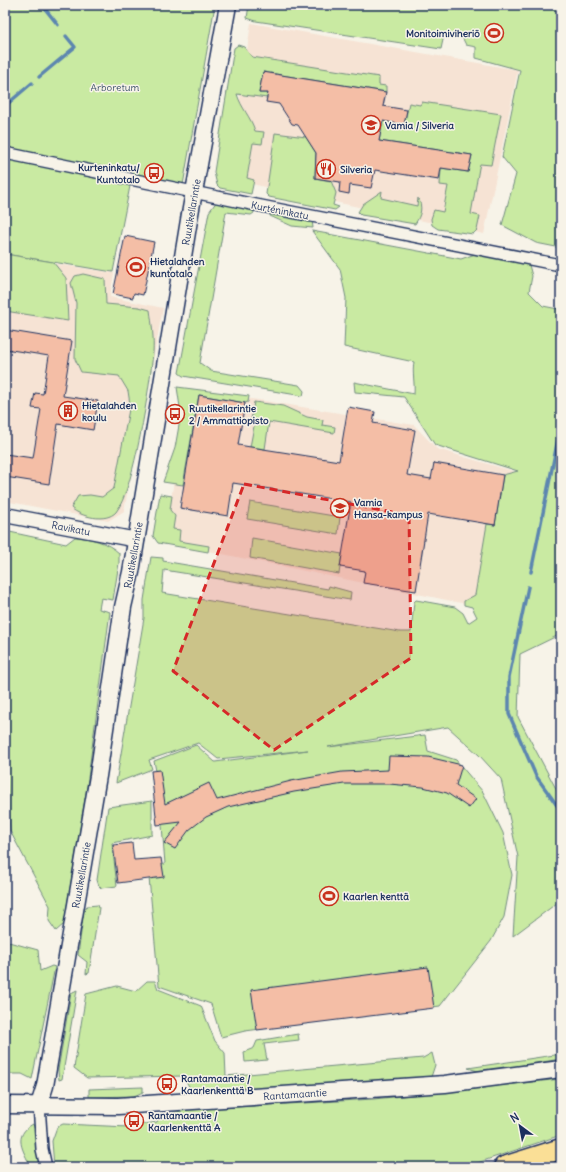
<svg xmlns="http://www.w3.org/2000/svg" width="566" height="1172" viewBox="0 0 566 1172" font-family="Delius,sans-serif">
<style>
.built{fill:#f6e3d4}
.green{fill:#c9eaa2;stroke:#728c80}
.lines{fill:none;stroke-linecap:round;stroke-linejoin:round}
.stream{stroke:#5c86b0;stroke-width:3.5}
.building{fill:#f4bea6;stroke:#1b2f5e}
.minor-casing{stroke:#1b2f5e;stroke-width:14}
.tertiary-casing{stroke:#1b2f5e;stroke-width:17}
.secondary-casing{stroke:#1b2f5e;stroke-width:19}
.motorway-casing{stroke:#1b2f5e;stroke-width:23}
.minor{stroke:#f7f3e8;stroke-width:11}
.tertiary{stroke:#f7f3e8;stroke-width:14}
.secondary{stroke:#f7f3e8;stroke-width:16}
.motorway{stroke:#fadf96;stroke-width:20}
.marked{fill:#d62828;fill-opacity:0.2;stroke:#d62828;stroke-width:3;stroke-dasharray:8 5;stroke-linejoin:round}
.labels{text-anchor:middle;stroke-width:3;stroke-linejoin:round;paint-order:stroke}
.poi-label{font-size:10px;font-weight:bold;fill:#1b2f5e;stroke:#f7f3e8;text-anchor:start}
.park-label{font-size:10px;fill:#3e546c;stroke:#f7f3e8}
.street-label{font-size:10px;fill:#1b2f5e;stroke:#f7f3e8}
</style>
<rect width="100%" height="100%" fill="#f7f3e8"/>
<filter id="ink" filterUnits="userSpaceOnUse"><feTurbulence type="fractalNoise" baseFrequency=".025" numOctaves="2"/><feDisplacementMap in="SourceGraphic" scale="8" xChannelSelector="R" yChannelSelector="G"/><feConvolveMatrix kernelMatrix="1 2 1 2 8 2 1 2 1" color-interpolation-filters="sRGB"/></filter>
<g filter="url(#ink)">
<g class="built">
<path d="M 251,23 L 518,70 L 484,234 L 228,179 Z"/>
<path d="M 5,256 L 114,273 L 110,297 L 163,308 L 124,511 L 108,521 L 5,501 Z"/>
<path d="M 189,389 L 414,425 L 437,449 L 516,472 L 499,591 L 471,605 L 164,542 Z"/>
</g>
<g class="green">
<path d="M 5,5 L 215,5 L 183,185 L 5,147 Z"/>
<path d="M 249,5 L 561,5 L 561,248 L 536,243 L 502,225 L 516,174 L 502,157 L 520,70 L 476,58 L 476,47 L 466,45 L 462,37 L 441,34 L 444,35 L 441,49 L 256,21 L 247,18 Z"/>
<path d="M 238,45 L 244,47 L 252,57 L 379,77 L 379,85 L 386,86 L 386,92 L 263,72 L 259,93 L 268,93 L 267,98 L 237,94 C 241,108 251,117 255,131 L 264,132 L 262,144 L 253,143 L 247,178 L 254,180 L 251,194 L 220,188 L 217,185 L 214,172 L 217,153 L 234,48 Z"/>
<path d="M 422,102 L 501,114 L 491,165 L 480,164 L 479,168 L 471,214 L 480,216 L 477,230 L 473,234 L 438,229 L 432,225 L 431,219 L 434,210 L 443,212 L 448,186 L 440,185 L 441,168 L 468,172 L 472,155 L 379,141 L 383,121 L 404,125 L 409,103 L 420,105 Z"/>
<path d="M 275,133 L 306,137 L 316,153 L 315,178 L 331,181 L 336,193 L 333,205 L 339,207 L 335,210 L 269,197 L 266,194 Z"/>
<path d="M 5,158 L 130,186 L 113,272 L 5,254 Z"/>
<path d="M 382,191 L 381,198 L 417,206 L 418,198 C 423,207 421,215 415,224 L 361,215 L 358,212 L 363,204 Z"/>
<path d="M 217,201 L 253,207 L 254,213 L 251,215 L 226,212 L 200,363 L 211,371 L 299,385 L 304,391 L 303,396 L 183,376 L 179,373 L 209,212 Z"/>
<path d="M 270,213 L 312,220 L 313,228 L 292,226 L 270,216 Z"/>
<path d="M 312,231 L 461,259 L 478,253 L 529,265 L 532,276 L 529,292 L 543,306 L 558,309 L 561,301 L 561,634 L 520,654 L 518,717 L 561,798 L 561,900 L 513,936 L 518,857 L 501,779 L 479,755 L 448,727 L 328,747 L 425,735 L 428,751 L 456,760 L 483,792 L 503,833 L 512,875 L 504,917 L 491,941 L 440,1006 L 245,1031 L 221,1037 L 211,1004 L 159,986 L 148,867 L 165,864 L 159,786 L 154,761 L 196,745 L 215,762 L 308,750 L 218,759 L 198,743 L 149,760 L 152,769 L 116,783 L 144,618 L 144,600 L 151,557 L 163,558 L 163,561 L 328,589 L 329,586 L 351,592 L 350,600 L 164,570 L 162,593 L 400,632 L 411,632 L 414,602 L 416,600 L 455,607 L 463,613 L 468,623 L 477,617 L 472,607 L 464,605 L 464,601 L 475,595 L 487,524 L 495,525 L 503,475 L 518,471 L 435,445 L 404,397 L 355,392 L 354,382 L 414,394 C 415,383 412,373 414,362 L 344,347 L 346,298 L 340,269 Z"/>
<path d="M 5,254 L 53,262 L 66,278 L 68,321 L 5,311 Z"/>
<path d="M 83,274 L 105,279 L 106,304 L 139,307 L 150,310 C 152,324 154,339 153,353 C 150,384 134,490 116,512 C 106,523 81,517 71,508 L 78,496 L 90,495 L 102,497 L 114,488 L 130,404 L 128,391 L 119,376 L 81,372 L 75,359 L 76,303 L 71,283 L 75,276 Z"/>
<path d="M 177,387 L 249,396 L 248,402 L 245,403 L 199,395 L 183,485 L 163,482 L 175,448 L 181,414 Z"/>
<path d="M 254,402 L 283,406 L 307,417 L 323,420 L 322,425 L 335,427 L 334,433 L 269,422 L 265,449 L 250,447 L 255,421 L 251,420 Z"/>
<path d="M 160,494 L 172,496 L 170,510 L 175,516 L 173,529 L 180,530 L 179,541 L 209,546 L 208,552 L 158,543 L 153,536 Z"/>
<path d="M 250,502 L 340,517 L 338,534 L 247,519 Z"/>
<path d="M 5,531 L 66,544 L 75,537 C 91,538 107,542 119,553 L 119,563 L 113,600 L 101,598 L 99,609 L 110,612 L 86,793 L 64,924 L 56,931 L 49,921 L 50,906 L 10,831 L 5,756 Z"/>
<path d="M 252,538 L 342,554 L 339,574 L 250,558 Z"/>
<path d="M 152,801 L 152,835 L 112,843 L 117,886 L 101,888 L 99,886 L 97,880 L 108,807 Z"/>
<path d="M 98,905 L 99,908 L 89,973 L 86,974 L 87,962 L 78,955 L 84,910 L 87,906 Z"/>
<path d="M 5,941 L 38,950 L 40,971 L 52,966 L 55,967 L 32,1079 L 22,1074 L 5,1074 Z"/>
<path d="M 147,981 L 155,981 L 158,989 L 201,1006 L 215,1041 L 225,1053 L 226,1076 L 423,1058 L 432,1053 L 435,1065 L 431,1077 L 220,1091 L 190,1088 L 183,1076 L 87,1078 L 74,1068 L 86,994 L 117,986 L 136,991 Z"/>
<path d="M 77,990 L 62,1079 L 59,1080 L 58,1070 L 71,993 Z"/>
<path d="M 298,1034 L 299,1040 L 264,1044 L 267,1060 L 245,1062 L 244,1052 L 254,1048 L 257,1041 Z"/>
<path d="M 561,1054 L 561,1059 L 481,1072 L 468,1068 Z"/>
<path d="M 561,1079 L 561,1135 L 465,1167 L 54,1167 L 52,1141 L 57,1127 L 63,1124 L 128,1127 L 157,1122 L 159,1117 L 184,1110 L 374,1099 Z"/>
<path d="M 143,1087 L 143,1092 L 134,1096 L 89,1097 L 89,1089 Z"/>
<path d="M 33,1124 L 35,1130 L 40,1167 L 31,1167 C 23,1150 12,1136 33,1124 Z"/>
</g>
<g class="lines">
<g class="stream">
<path d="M 42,5 L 58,25"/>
<path d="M 39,77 L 75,47 L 66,36"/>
<path d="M 5,106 L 32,83"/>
<path d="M 531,572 L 561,424"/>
<path d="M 528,587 L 509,677 L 509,714 L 536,776 L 561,811"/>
</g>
</g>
<g class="building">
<path d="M 263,72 L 386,92 L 383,106 L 407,110 L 404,125 L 383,121 L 379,141 L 472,155 L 468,172 L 441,168 L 439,180 L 375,170 L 371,188 L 350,185 L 349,194 L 339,192 L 340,182 L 315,178 L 316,153 L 298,125 L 292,124 L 279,104 L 266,102 L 268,93 L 259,93 Z"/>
<path d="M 125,236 L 154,242 L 143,295 L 134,293 L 133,298 L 113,294 Z"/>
<path d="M 5,330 L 72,341 L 63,396 L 98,401 L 93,430 L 58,424 L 49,484 L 5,477 L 5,454 L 33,458 L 41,409 L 32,408 L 35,393 L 43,394 L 49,356 L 5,349 Z"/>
<path d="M 199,395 L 245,403 L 238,445 L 339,461 L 348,407 L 375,412 L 373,423 L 415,430 L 407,475 L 431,479 L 434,463 L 503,475 L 495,525 L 428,514 L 416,591 L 363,583 L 365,571 L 340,567 L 351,502 L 233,483 L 228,516 L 180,508 Z"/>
<path d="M 389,756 L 428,757 L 462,765 L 456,785 L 476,799 L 469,808 L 447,793 L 423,787 L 389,784 L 344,784 L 294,792 L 228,807 L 206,817 L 189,830 L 175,849 L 164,843 L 181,822 L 157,825 L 151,771 L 160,770 L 165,804 L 209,783 L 217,800 L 291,781 L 342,772 L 388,770 Z"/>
<path d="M 132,843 L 134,860 L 161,858 L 164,877 L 118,883 L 113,845 Z"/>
<path d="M 428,967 L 434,1008 L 257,1030 L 251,990 Z"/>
</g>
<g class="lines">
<defs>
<g id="minor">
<path d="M 5,153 L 256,205 L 555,264"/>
<path d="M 39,1105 L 42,1149 L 46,1167"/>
</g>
<path id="tertiary" d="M 5,515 L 137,540"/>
<g id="secondary">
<path d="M 5,1105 L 118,1106 L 445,1084 L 561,1069"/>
<path d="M 39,1105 L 45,1086 L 98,776 L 123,607 L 131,572 L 190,214 L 228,5"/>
</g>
<path id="motorway" d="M 504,1167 L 561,1149"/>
</defs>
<use href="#minor" class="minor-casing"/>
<use href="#tertiary" class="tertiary-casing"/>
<use href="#secondary" class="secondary-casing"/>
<use href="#motorway" class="motorway-casing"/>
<use href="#minor" class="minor"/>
<use href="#tertiary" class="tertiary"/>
<use href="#secondary" class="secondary"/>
<use href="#motorway" class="motorway"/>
</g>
</g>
<path class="marked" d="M 244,484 L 409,515 L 411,658 L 274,750 L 173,671 Z"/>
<defs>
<symbol id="stadium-ring" viewBox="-11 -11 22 22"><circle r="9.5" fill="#f7f3e8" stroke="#c8321e" stroke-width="1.5"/><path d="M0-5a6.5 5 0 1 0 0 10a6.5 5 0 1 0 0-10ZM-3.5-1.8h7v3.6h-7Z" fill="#c8321e"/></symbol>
<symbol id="school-ring" viewBox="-11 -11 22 22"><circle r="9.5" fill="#f7f3e8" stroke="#c8321e" stroke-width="1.5"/><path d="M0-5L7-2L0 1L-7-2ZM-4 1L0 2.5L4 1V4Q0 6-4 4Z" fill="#c8321e"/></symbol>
<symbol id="restaurant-ring" viewBox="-11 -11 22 22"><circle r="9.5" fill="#f7f3e8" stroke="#c8321e" stroke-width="1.5"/><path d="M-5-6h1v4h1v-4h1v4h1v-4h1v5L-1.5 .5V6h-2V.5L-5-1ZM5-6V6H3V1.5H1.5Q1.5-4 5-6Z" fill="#c8321e"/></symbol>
<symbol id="bus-ring" viewBox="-11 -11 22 22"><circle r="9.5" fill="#f7f3e8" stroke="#c8321e" stroke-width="1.5"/><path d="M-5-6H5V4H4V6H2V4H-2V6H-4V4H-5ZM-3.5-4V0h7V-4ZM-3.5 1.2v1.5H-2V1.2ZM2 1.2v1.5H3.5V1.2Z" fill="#c8321e"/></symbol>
<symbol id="building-ring" viewBox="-11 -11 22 22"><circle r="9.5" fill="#f7f3e8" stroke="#c8321e" stroke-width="1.5"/><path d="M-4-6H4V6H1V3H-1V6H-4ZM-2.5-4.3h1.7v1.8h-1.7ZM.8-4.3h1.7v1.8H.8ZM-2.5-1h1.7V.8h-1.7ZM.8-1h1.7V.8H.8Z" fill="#c8321e"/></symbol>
</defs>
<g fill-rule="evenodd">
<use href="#stadium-ring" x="483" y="22" width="22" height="22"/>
<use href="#school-ring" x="360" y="114" width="22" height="22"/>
<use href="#restaurant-ring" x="315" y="158" width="22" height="22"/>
<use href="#bus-ring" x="143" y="162" width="22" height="22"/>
<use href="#stadium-ring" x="125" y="256" width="22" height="22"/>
<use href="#building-ring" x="57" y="400" width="22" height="22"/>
<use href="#bus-ring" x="164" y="403" width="22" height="22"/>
<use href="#school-ring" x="329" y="497" width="22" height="22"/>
<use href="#stadium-ring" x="318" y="885" width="22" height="22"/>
<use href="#bus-ring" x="156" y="1073" width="22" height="22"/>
<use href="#bus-ring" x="123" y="1110" width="22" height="22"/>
</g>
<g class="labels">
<g class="poi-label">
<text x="480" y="37" text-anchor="end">Monitoimiviheriö</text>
<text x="385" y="129">Vamia / Silveria</text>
<text x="140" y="171" text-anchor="end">Kurteninkatu/<tspan x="140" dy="12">Kuntotalo</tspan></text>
<text x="340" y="173">Silveria</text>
<text x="150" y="265">Hietalahden<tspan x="150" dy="12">kuntotalo</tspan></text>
<text x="82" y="409">Hietalahden<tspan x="82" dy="12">koulu</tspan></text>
<text x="189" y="412">Ruutikellarintie<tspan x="189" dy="12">2 / Ammattiopisto</tspan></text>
<text x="354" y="506">Vamia<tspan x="354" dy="12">Hansa-kampus</tspan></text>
<text x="343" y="900">Kaarlen kenttä</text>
<text x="181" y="1082">Rantamaantie /<tspan x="181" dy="12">Kaarlenkenttä B</tspan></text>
<text x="148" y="1119">Rantamaantie /<tspan x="148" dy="12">Kaarlenkenttä A</tspan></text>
</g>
<g class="park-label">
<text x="115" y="91">Arboretum</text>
</g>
<g class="street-label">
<text transform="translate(280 210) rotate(11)" y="4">Kurténinkatu</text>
<text transform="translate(191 212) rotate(-80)" y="4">Ruutikellarintie</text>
<text transform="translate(71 528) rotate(11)" y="4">Ravikatu</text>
<text transform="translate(133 555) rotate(-80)" y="4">Ruutikellarintie</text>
<text transform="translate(81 875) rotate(-80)" y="4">Ruutikellarintie</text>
<text transform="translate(295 1094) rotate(-4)" y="4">Rantamaantie</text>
</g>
</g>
<rect width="566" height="1172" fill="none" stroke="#f7f3e8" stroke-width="20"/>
<rect x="10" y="10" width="546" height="1152" fill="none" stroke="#1b2f5e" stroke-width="1.5" filter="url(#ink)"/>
<g transform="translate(520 1126) rotate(328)" stroke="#f7f3e8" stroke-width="3" paint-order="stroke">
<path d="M0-3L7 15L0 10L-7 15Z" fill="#1b2f5e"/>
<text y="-6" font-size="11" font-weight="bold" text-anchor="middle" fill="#1b2f5e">N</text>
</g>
</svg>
